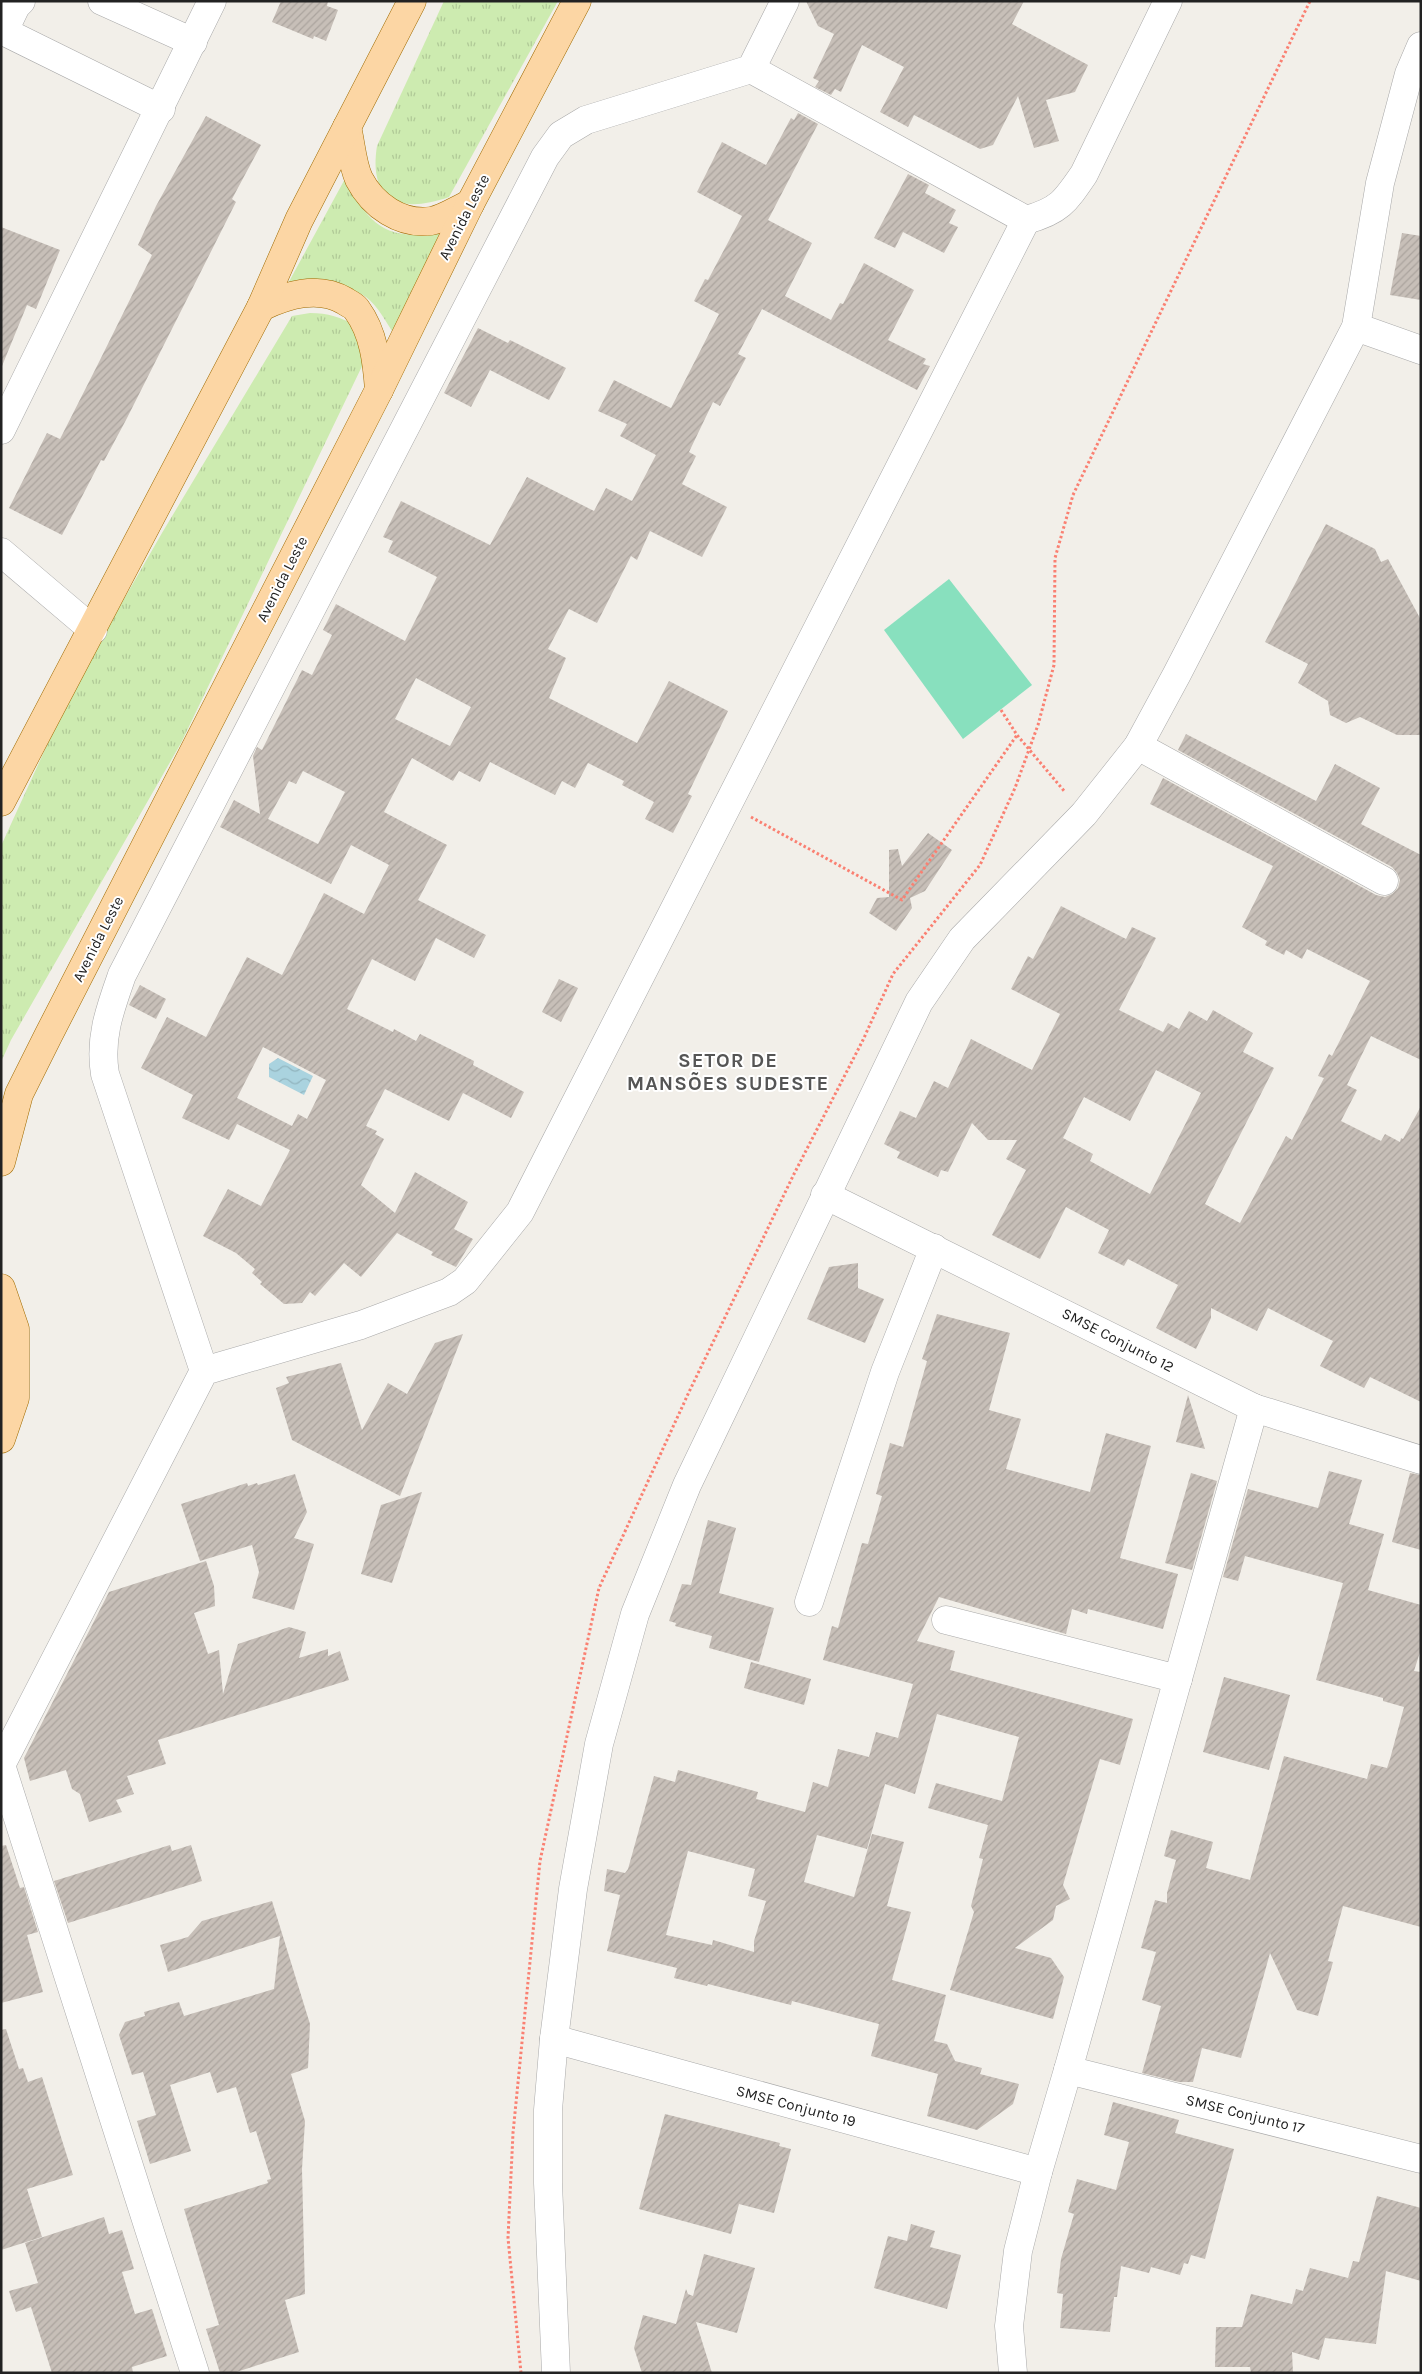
<svg xmlns="http://www.w3.org/2000/svg" width="1422" height="2374" viewBox="0 0 1422 2374" font-family="Karla,sans-serif">
<style>
.grass{fill:url(#grass-tufts)}
.pitch{fill:#88e0be}
.water{fill:url(#water-waves)}
.building{fill:url(#building-hatch);fill-rule:evenodd}
.lines{fill:none;stroke-linecap:round;stroke-linejoin:round}
.minor-casing{stroke:#a9a9a9;stroke-width:29}
.major-casing{stroke:#a06b00;stroke-width:29}
.path{stroke:#fa8072;stroke-width:3;stroke-dasharray:2.5 2.5;stroke-linecap:butt}
.minor{stroke:#fff;stroke-width:28}
.major{stroke:#fcd6a4;stroke-width:28}
.labels{text-anchor:middle;stroke-width:4;stroke-linejoin:round;paint-order:stroke}
.street-label{font-size:15px;fill:#222;stroke:#fff}
.district-label{font-size:20px;font-weight:bold;letter-spacing:1px;fill:#555;stroke:#fff}
</style>
<defs>
<pattern id="grass-tufts" width="24" height="20" patternUnits="userSpaceOnUse" patternTransform="scale(1.25)"><rect width="24" height="20" fill="#cdebb0"/><path d="M3 7l-1-3M5 7V3M7 7l1-3M15 17l-1-3M17 17v-4M19 17l1-3" fill="none" stroke="#b0c997"/></pattern>
<pattern id="water-waves" width="16" height="10" patternUnits="userSpaceOnUse" patternTransform="scale(1.25)"><rect width="16" height="10" fill="#aad3df"/><path d="M0 5q4-4 8 0t8 0" fill="none" stroke="#92b5bf"/></pattern>
<pattern id="building-hatch" width="6" height="6" patternUnits="userSpaceOnUse" patternTransform="scale(1.25)"><rect width="6" height="6" fill="#c7bfb8"/><path d="M-1 1l2-2M0 6l6-6M5 7l2-2" fill="none" stroke="#aba49e"/></pattern>
</defs>
<rect width="100%" height="100%" fill="#f2efe9"/>
<g class="grass">
<path d="M 444,1 L 558,1 L 449,197 C 401,214 368,202 377,146 Z"/>
<path d="M 346,177 C 370,231 389,240 448,233 L 394,334 C 386,322 378,306 366,297 C 348,284 308,289 285,289 Z"/>
<path d="M 310,313 C 328,313 341,317 356,326 L 365,360 L 181,743 L 11,1040 L 1,1062 L 1,846 L 74,686 L 162,533 L 292,316 Z"/>
</g>
<path class="pitch" d="M 949,579 L 1032,685 L 963,739 L 884,630 Z"/>
<path class="water" d="M 278,1058 L 313,1076 L 304,1095 L 269,1077 L 269,1064 Z"/>
<g class="building">
<path d="M 281,1 L 328,1 L 327,6 L 338,10 L 326,41 L 314,36 L 313,39 L 272,22 Z"/>
<path d="M 806,1 L 1024,1 L 1012,24 L 1088,65 L 1075,92 L 1046,100 L 1059,141 L 1034,148 L 1018,96 L 993,145 L 980,149 L 914,115 L 908,127 L 880,112 L 904,67 L 862,45 L 841,92 L 835,89 L 831,95 L 815,87 L 819,81 L 813,78 L 834,34 L 818,26 Z"/>
<path d="M 798,113 L 818,124 L 768,220 L 812,243 L 785,296 L 831,320 L 840,303 L 843,304 L 864,263 L 914,290 L 888,340 L 926,359 L 923,364 L 930,366 L 917,390 L 762,309 L 738,354 L 746,358 L 720,406 L 713,402 L 689,452 L 696,456 L 682,484 L 727,507 L 702,557 L 650,531 L 637,560 L 631,556 L 597,623 L 569,609 L 548,649 L 566,658 L 549,698 L 637,743 L 669,681 L 728,711 L 688,794 L 692,796 L 673,833 L 645,819 L 654,802 L 622,785 L 624,781 L 588,763 L 575,788 L 562,781 L 555,795 L 490,762 L 480,782 L 459,771 L 453,781 L 412,758 L 384,812 L 447,845 L 418,900 L 486,935 L 474,958 L 436,938 L 415,981 L 372,959 L 347,1009 L 393,1032 L 394,1029 L 416,1041 L 420,1034 L 474,1061 L 473,1065 L 524,1092 L 511,1118 L 463,1093 L 449,1121 L 385,1089 L 366,1126 L 377,1131 L 375,1134 L 384,1139 L 361,1185 L 395,1213 L 415,1172 L 468,1202 L 454,1229 L 473,1239 L 456,1267 L 431,1255 L 433,1252 L 397,1233 L 361,1277 L 344,1263 L 315,1296 L 310,1292 L 302,1303 L 284,1304 L 260,1284 L 262,1282 L 252,1273 L 255,1269 L 236,1253 L 203,1236 L 228,1189 L 261,1206 L 290,1150 L 237,1124 L 229,1140 L 182,1118 L 193,1095 L 141,1068 L 167,1017 L 206,1037 L 247,957 L 282,975 L 324,893 L 364,914 L 389,865 L 351,845 L 331,884 L 220,827 L 234,800 L 260,814 L 253,756 L 257,747 L 262,750 L 302,670 L 312,675 L 332,635 L 323,630 L 336,604 L 405,641 L 437,577 L 388,552 L 393,541 L 383,537 L 401,501 L 490,545 L 527,477 L 594,511 L 606,488 L 632,501 L 656,455 L 620,436 L 627,424 L 598,411 L 614,380 L 671,408 L 719,314 L 694,301 L 705,279 L 708,280 L 742,216 L 697,192 L 722,142 L 766,165 L 791,118 L 794,120 ZM 416,678 L 471,707 L 450,746 L 395,719 ZM 303,771 L 345,792 L 318,844 L 268,819 L 289,781 L 296,784 ZM 263,1047 L 326,1080 L 307,1119 L 298,1114 L 292,1126 L 237,1098 Z"/>
<path d="M 206,116 L 261,145 L 232,199 L 236,202 L 126,420 L 104,461 L 101,460 L 62,535 L 9,508 L 47,433 L 60,439 L 97,366 L 152,255 L 138,245 L 156,206 Z"/>
<path d="M 908,174 L 929,185 L 925,193 L 956,210 L 949,223 L 958,227 L 944,253 L 903,232 L 895,248 L 874,238 Z"/>
<path d="M 1,227 L 60,250 L 36,309 L 27,305 L 2,366 Z"/>
<path d="M 1402,233 L 1421,236 L 1421,300 L 1390,295 Z"/>
<path d="M 478,328 L 508,343 L 510,340 L 566,368 L 549,400 L 490,370 L 471,407 L 444,393 Z"/>
<path d="M 1326,524 L 1375,549 L 1381,562 L 1388,559 L 1421,620 L 1421,735 L 1397,735 L 1360,717 L 1346,723 L 1330,715 L 1328,701 L 1298,683 L 1308,664 L 1265,642 Z"/>
<path d="M 1186,734 L 1316,801 L 1335,764 L 1380,788 L 1361,824 L 1421,855 L 1421,1060 L 1371,1036 L 1347,1085 L 1357,1090 L 1341,1121 L 1381,1141 L 1385,1134 L 1400,1142 L 1401,1138 L 1403,1139 L 1421,1106 L 1421,1402 L 1370,1377 L 1364,1388 L 1320,1366 L 1333,1341 L 1268,1308 L 1257,1331 L 1211,1308 L 1211,1318 L 1196,1349 L 1156,1328 L 1178,1285 L 1128,1259 L 1124,1266 L 1098,1253 L 1109,1230 L 1066,1207 L 1040,1259 L 992,1235 L 1026,1170 L 1006,1159 L 1017,1140 L 988,1140 L 972,1123 L 948,1172 L 941,1170 L 938,1177 L 897,1158 L 900,1152 L 884,1144 L 900,1111 L 916,1118 L 934,1081 L 948,1088 L 971,1039 L 1032,1070 L 1060,1014 L 1011,989 L 1028,956 L 1033,959 L 1061,906 L 1126,939 L 1132,927 L 1156,938 L 1119,1010 L 1163,1032 L 1168,1023 L 1179,1029 L 1189,1011 L 1207,1021 L 1213,1010 L 1253,1033 L 1243,1052 L 1274,1068 L 1205,1204 L 1240,1223 L 1286,1136 L 1292,1140 L 1324,1078 L 1318,1076 L 1329,1054 L 1332,1056 L 1370,981 L 1307,949 L 1302,959 L 1286,950 L 1284,955 L 1265,945 L 1267,941 L 1242,927 L 1273,866 L 1150,804 L 1163,778 L 1376,895 L 1385,897 L 1392,894 L 1398,888 L 1400,880 L 1397,873 L 1392,867 L 1178,750 ZM 1156,1070 L 1201,1093 L 1150,1194 L 1090,1161 L 1093,1154 L 1063,1138 L 1084,1097 L 1130,1121 Z"/>
<path d="M 928,833 L 952,850 L 925,891 L 910,898 L 912,908 L 896,931 L 869,913 L 877,898 L 889,897 L 889,850 L 898,849 L 902,866 Z"/>
<path d="M 559,979 L 578,988 L 561,1022 L 542,1012 Z"/>
<path d="M 140,985 L 166,999 L 156,1019 L 129,1005 Z"/>
<path d="M 858,1263 L 858,1288 L 884,1299 L 865,1343 L 807,1319 L 829,1267 Z"/>
<path d="M 937,1314 L 1010,1333 L 989,1410 L 1021,1419 L 1006,1469 L 1090,1492 L 1106,1433 L 1151,1446 L 1120,1558 L 1178,1574 L 1163,1629 L 1088,1609 L 1087,1614 L 1072,1609 L 1066,1634 L 939,1597 L 917,1641 L 955,1651 L 950,1670 L 1133,1719 L 1120,1765 L 1100,1759 L 1063,1885 L 1070,1899 L 1056,1906 L 1053,1920 L 1015,1948 L 1051,1958 L 1064,1977 L 1053,2019 L 950,1990 L 974,1912 L 971,1906 L 983,1859 L 979,1858 L 988,1825 L 928,1808 L 936,1783 L 1002,1801 L 1019,1737 L 937,1714 L 915,1794 L 885,1784 L 867,1849 L 817,1835 L 804,1882 L 854,1897 L 872,1834 L 904,1842 L 887,1906 L 911,1912 L 892,1980 L 946,1995 L 934,2041 L 947,2044 L 955,2061 L 982,2068 L 980,2074 L 1019,2084 L 1013,2104 L 977,2130 L 927,2116 L 938,2074 L 871,2056 L 879,2024 L 792,2001 L 791,2005 L 708,1984 L 707,1986 L 674,1978 L 677,1968 L 607,1951 L 620,1895 L 604,1891 L 607,1869 L 625,1873 L 628,1869 L 654,1776 L 675,1782 L 678,1770 L 758,1792 L 756,1799 L 805,1812 L 813,1782 L 828,1787 L 838,1749 L 869,1757 L 876,1732 L 898,1738 L 913,1684 L 823,1660 L 832,1626 L 838,1628 L 862,1543 L 868,1544 L 882,1496 L 876,1494 L 890,1443 L 903,1447 L 927,1361 L 922,1359 ZM 688,1851 L 755,1869 L 748,1896 L 766,1901 L 754,1941 L 754,1952 L 713,1940 L 712,1945 L 666,1935 Z"/>
<path d="M 463,1334 L 400,1496 L 292,1440 L 276,1388 L 289,1383 L 286,1377 L 341,1363 L 362,1430 L 388,1383 L 407,1394 L 435,1343 Z"/>
<path d="M 1188,1395 L 1205,1449 L 1176,1442 Z"/>
<path d="M 1329,1471 L 1362,1480 L 1349,1524 L 1384,1534 L 1368,1590 L 1421,1605 L 1421,1649 L 1414,1671 L 1421,1672 L 1421,1927 L 1343,1906 L 1328,1961 L 1333,1962 L 1318,2016 L 1297,2010 L 1270,1953 L 1241,2058 L 1202,2048 L 1193,2082 L 1179,2082 L 1142,2073 L 1161,2006 L 1142,2000 L 1156,1952 L 1141,1948 L 1155,1900 L 1167,1903 L 1167,1893 L 1176,1860 L 1164,1856 L 1171,1830 L 1213,1842 L 1206,1868 L 1250,1880 L 1284,1756 L 1367,1779 L 1371,1764 L 1387,1768 L 1390,1759 L 1404,1707 L 1383,1701 L 1383,1698 L 1316,1680 L 1343,1583 L 1245,1556 L 1238,1581 L 1223,1577 L 1248,1489 L 1318,1508 Z"/>
<path d="M 1191,1473 L 1217,1481 L 1192,1570 L 1165,1563 Z"/>
<path d="M 1410,1473 L 1421,1475 L 1421,1550 L 1392,1542 Z"/>
<path d="M 295,1474 L 307,1512 L 294,1538 L 314,1544 L 294,1610 L 252,1598 L 259,1572 L 252,1545 L 200,1561 L 181,1504 L 247,1483 L 248,1486 L 257,1483 L 258,1485 Z"/>
<path d="M 422,1492 L 392,1583 L 361,1574 L 381,1505 Z"/>
<path d="M 708,1520 L 736,1528 L 719,1593 L 774,1608 L 759,1662 L 709,1648 L 712,1636 L 675,1626 L 676,1623 L 669,1621 L 682,1584 L 691,1585 Z"/>
<path d="M 206,1561 L 214,1586 L 215,1606 L 194,1613 L 208,1654 L 219,1650 L 223,1694 L 238,1644 L 289,1627 L 306,1632 L 299,1658 L 328,1649 L 328,1656 L 340,1651 L 349,1680 L 158,1740 L 166,1764 L 127,1776 L 134,1794 L 116,1800 L 122,1812 L 89,1822 L 80,1794 L 72,1789 L 66,1770 L 30,1781 L 24,1758 L 109,1592 Z"/>
<path d="M 751,1662 L 811,1679 L 804,1705 L 744,1688 Z"/>
<path d="M 1224,1677 L 1290,1695 L 1269,1770 L 1203,1752 Z"/>
<path d="M 6,1845 L 20,1888 L 24,1887 L 38,1932 L 27,1935 L 43,1992 L 1,2003 L 1,1846 Z"/>
<path d="M 170,1845 L 172,1851 L 191,1845 L 202,1881 L 68,1923 L 54,1881 Z"/>
<path d="M 272,1901 L 310,2024 L 308,2068 L 291,2074 L 305,2121 L 302,2169 L 305,2294 L 285,2300 L 299,2352 L 233,2373 L 220,2373 L 206,2329 L 219,2325 L 184,2209 L 268,2183 L 267,2180 L 271,2179 L 256,2131 L 250,2133 L 236,2087 L 217,2093 L 210,2072 L 170,2085 L 191,2151 L 150,2164 L 137,2121 L 156,2115 L 143,2072 L 132,2075 L 119,2035 L 125,2022 L 145,2016 L 144,2012 L 179,2002 L 184,2016 L 274,1989 L 280,1936 L 168,1972 L 160,1945 L 188,1937 L 202,1921 Z"/>
<path d="M 6,2029 L 19,2069 L 23,2068 L 28,2082 L 42,2077 L 73,2175 L 27,2189 L 42,2237 L 1,2250 L 1,2030 Z"/>
<path d="M 1113,2102 L 1179,2120 L 1175,2133 L 1234,2149 L 1205,2259 L 1191,2255 L 1188,2264 L 1184,2263 L 1180,2275 L 1151,2267 L 1149,2273 L 1121,2266 L 1117,2297 L 1114,2297 L 1110,2332 L 1060,2328 L 1063,2294 L 1057,2293 L 1061,2259 L 1074,2214 L 1068,2212 L 1077,2179 L 1116,2190 L 1129,2142 L 1104,2135 Z"/>
<path d="M 665,2114 L 780,2143 L 779,2146 L 791,2149 L 774,2213 L 739,2204 L 731,2234 L 639,2209 Z"/>
<path d="M 1377,2196 L 1421,2208 L 1421,2281 L 1386,2271 L 1376,2344 L 1325,2338 L 1319,2360 L 1292,2352 L 1293,2373 L 1251,2373 L 1250,2367 L 1215,2367 L 1216,2327 L 1242,2327 L 1251,2294 L 1292,2304 L 1296,2289 L 1303,2291 L 1310,2268 L 1348,2278 L 1353,2261 L 1359,2262 Z"/>
<path d="M 104,2217 L 109,2234 L 122,2230 L 134,2269 L 122,2272 L 135,2314 L 152,2309 L 167,2356 L 132,2367 L 133,2373 L 52,2373 L 31,2307 L 16,2312 L 9,2291 L 38,2283 L 25,2243 Z"/>
<path d="M 911,2224 L 935,2231 L 930,2247 L 961,2255 L 947,2309 L 874,2288 L 888,2236 L 907,2241 Z"/>
<path d="M 704,2254 L 755,2268 L 737,2333 L 696,2322 L 712,2373 L 642,2373 L 634,2348 L 643,2315 L 676,2324 L 686,2289 L 688,2294 L 693,2296 Z"/>
</g>
<g class="lines">
<defs>
<g id="minor">
<path d="M 102,1 L 193,42"/>
<path d="M 1,30 L 161,109"/>
<path d="M 4,31 L 16,6 L 21,1"/>
<path d="M 751,69 L 1026,220 C 1059,211 1065,202 1084,174 L 1168,1"/>
<path d="M 1356,327 L 1421,350"/>
<path d="M 1,430 L 212,1"/>
<path d="M 1,552 L 93,630"/>
<path d="M 1138,746 L 1384,881"/>
<path d="M 825,1195 L 1254,1408 L 1421,1460"/>
<path d="M 204,1371 L 105,1074 C 99,1038 110,1009 122,975 L 545,157 L 561,135 L 586,120 L 751,69 L 785,1"/>
<path d="M 809,1602 L 885,1372 L 934,1248"/>
<path d="M 946,1620 L 1178,1679"/>
<path d="M 554,2039 L 1038,2172"/>
<path d="M 1068,2070 L 1421,2159"/>
<path d="M 195,2373 L 1,1765 L 204,1371 L 361,1325 L 449,1292 L 465,1281 L 520,1212 L 1026,220"/>
<path d="M 556,2373 L 548,2183 L 548,2110 L 554,2039 L 573,1889 L 599,1744 L 635,1614 L 687,1485 L 919,1002 L 962,939 L 1084,814 L 1138,746 L 1177,674 L 1356,327 L 1380,183 L 1409,74 L 1421,46"/>
<path d="M 1013,2373 L 1009,2326 L 1018,2251 L 1038,2172 L 1068,2070 L 1254,1408"/>
</g>
<g id="major">
<path d="M 347,127 C 351,143 352,164 359,179 C 373,206 401,225 431,221 C 444,219 458,209 470,204"/>
<path d="M 261,307 C 287,295 318,285 345,301 C 349,304 355,306 357,310 C 374,333 377,363 379,390"/>
<path d="M 1,802 L 261,307 L 299,220 L 412,1"/>
<path d="M 1,1162 L 19,1094 L 48,1036 L 379,390 L 470,204 L 577,1"/>
<path d="M 1,1288 L 15,1329 L 15,1398 L 1,1439"/>
</g>
</defs>
<use href="#minor" class="minor-casing"/>
<use href="#major" class="major-casing"/>
<g class="path">
<path d="M 1001,710 L 1017,735 L 1065,792"/>
<path d="M 751,817 L 902,900 L 1017,735"/>
<path d="M 521,2373 L 508,2238 L 513,2133 L 540,1861 L 599,1588 L 689,1392 L 794,1174 L 863,1040 L 893,974 L 980,865 L 1015,788 L 1038,725 L 1054,665 L 1055,558 L 1073,495 L 1310,1"/>
</g>
<use href="#minor" class="minor"/>
<use href="#major" class="major"/>
</g>
<g class="labels">
<g class="street-label">
<text transform="translate(464 217) rotate(-63)" y="5">Avenida Leste</text>
<text transform="translate(282 579) rotate(-63)" y="5">Avenida Leste</text>
<text transform="translate(98 939) rotate(-63)" y="5">Avenida Leste</text>
<text transform="translate(1118 1340) rotate(27)" y="5">SMSE Conjunto 12</text>
<text transform="translate(796 2106) rotate(15)" y="5">SMSE Conjunto 19</text>
<text transform="translate(1245 2114) rotate(14)" y="5">SMSE Conjunto 17</text>
</g>
<g class="district-label">
<text x="728" y="1067">SETOR DE<tspan x="728" dy="23">MANSÕES SUDESTE</tspan></text>
</g>
</g>
<rect width="1422" height="2374" fill="none" stroke="#222222" stroke-width="5"/>
</svg>
